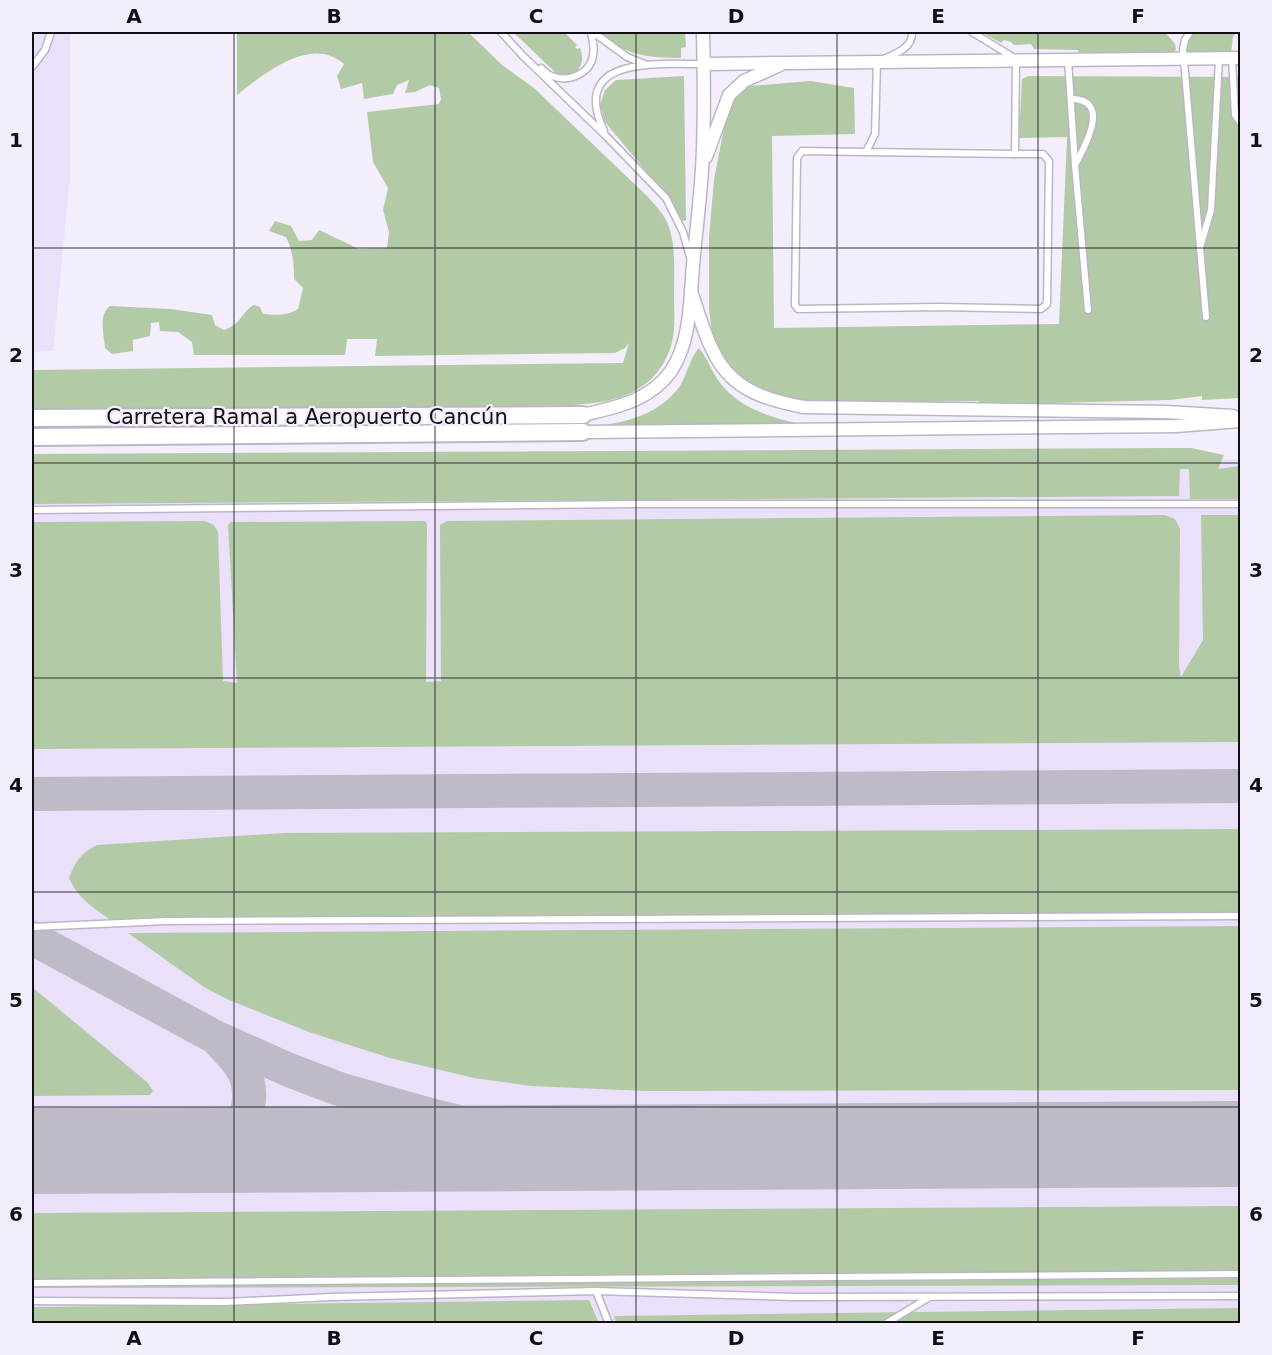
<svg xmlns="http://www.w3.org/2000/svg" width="1272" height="1355" viewBox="0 0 1272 1355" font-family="'DejaVu Sans',sans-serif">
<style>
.built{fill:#ebe0fa}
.green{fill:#b2caa6}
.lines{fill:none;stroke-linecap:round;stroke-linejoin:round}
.taxiway{stroke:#bfbac6;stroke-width:34}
.runway{stroke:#bfbac6;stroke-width:86}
.service-casing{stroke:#bcb5c7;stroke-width:9}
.minor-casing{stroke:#bcb5c7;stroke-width:15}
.secondary-casing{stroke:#bcb5c7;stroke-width:20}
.service{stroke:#fff;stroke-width:6}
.minor{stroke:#fff;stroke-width:12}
.secondary{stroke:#fff;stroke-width:16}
.grid{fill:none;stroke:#110f15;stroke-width:1.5;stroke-opacity:0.55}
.labels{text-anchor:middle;stroke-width:4.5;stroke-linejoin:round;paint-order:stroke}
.street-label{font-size:21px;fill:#110f15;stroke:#f4eefc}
.neatline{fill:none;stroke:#110f15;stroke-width:2}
.grid-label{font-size:20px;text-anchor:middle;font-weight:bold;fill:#110f15}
</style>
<rect width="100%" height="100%" fill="#f4eefc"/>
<g class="built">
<path d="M 32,32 L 70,32 L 70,177 L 53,351 L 32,352 Z"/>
<path d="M 1240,459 L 1240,1323 L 32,1323 L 32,468 Z"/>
</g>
<g class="green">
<path d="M 237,32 L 468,32 L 502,65 L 534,88 L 648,197 C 656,206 665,215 669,227 C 676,248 674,273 674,296 C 674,312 676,330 671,346 C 649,413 577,404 521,406 C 506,407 491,408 475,409 L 32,410 L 32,370 L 623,363 L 629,343 L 625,348 L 615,353 L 375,356 L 377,339 L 347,339 L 345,355 L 194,355 L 192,342 L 178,332 L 160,331 L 159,322 L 151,323 L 150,336 L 133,340 L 133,351 L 112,354 L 105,348 C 104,334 98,315 110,306 L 171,309 L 212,315 L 215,325 L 224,330 C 243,323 241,312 254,305 L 260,307 L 263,314 C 277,315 287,316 298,309 L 303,288 L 294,279 C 294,263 293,251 286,237 L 269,231 L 275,221 L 291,226 L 299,241 L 312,240 L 319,230 L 359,249 L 387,248 L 389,232 L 383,210 L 388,188 L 373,162 L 367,112 L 439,104 L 441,99 L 439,88 L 430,85 L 415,92 L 405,93 L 409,80 L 397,85 L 393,94 L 364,99 L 362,83 L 341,89 L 337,76 L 344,64 C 311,35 265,73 237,95 Z"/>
<path d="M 513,32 L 564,32 L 577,45 L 575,47 L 577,49 L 580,48 C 587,65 576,78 558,75 Z"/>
<path d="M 598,32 L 685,32 L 686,47 L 681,48 L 681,58 C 647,58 624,55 598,32 Z"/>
<path d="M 981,32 L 1165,32 L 1175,44 L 1176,49 L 1173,54 L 1119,55 L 1078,52 L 1078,50 L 1034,49 L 1031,44 L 1014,45 L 1011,42 L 1004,40 L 1001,43 Z"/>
<path d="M 1194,32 L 1235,32 L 1235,35 L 1233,36 L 1231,54 L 1188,54 L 1186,49 L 1189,37 Z"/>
<path d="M 684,76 L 686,220 L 683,221 L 671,201 L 605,122 L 600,105 L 605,90 L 616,80 Z"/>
<path d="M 1028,76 L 1240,77 L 1240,398 L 1202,400 L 1202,396 L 1170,400 L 982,405 L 978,401 L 805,404 L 764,395 L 731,374 L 712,334 L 709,308 L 709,237 L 714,180 L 730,96 L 749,86 L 810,81 L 854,88 L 855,134 L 772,136 L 774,328 L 1059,324 L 1067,137 L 1019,138 L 1022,79 Z"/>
<path d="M 699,348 C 707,357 712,373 721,384 C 742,411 779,420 812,426 L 584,428 C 620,423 657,418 680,386 C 687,374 690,358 699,348 Z"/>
<path d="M 1172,448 L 1191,448 L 1224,455 L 1218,469 L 1240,466 L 1240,499 L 1190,499 L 1189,469 L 1180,469 L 1179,496 L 32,504 L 32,454 Z"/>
<path d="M 1165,515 L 1175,519 L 1180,529 L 1179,667 L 1181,677 L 1203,640 L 1201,515 L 1240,515 L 1240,742 L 32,749 L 32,522 L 205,521 L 214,525 L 218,532 L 223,681 L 237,683 L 228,525 L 231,522 L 425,521 L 427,524 L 426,682 L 441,681 L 440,532 L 440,525 L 447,521 Z"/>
<path d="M 1240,829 L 1240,913 L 112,921 C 93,907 79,900 69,878 C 75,862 81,853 97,845 L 285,833 Z"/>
<path d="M 1240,926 L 1240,1090 L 646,1091 L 531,1086 L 474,1078 L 390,1058 L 309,1032 L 229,1000 L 204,987 L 128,933 Z"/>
<path d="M 32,987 L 147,1082 L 153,1091 L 150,1095 L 32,1096 Z"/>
<path d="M 1240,1206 L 1240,1285 L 32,1288 L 32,1213 Z"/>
<path d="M 589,1300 L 599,1323 L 32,1324 L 32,1307 Z"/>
<path d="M 1240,1308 L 1240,1323 L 617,1324 L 614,1316 Z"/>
</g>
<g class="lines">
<g class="taxiway">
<path d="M 32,794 L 1240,786"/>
<path d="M 32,938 L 215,1037 L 289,1070 L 339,1089 L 434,1116 L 565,1147"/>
<path d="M 199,1149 C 210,1146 221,1144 230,1138 C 250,1124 254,1090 243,1070 C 237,1059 227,1050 219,1041"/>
</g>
<path class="runway" d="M 32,1151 L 1240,1144"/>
<defs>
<g id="service">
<path d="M 501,32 L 523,56 L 605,135 L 666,198 L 683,232 L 690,257"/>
<path d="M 593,32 L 627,57 L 645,64"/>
<path d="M 912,32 C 913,50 891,55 877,62 L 875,134 L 866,152 L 1015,154 L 1016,59 L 972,32"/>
<path d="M 1190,32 L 1185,40 L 1183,49 L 1206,317"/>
<path d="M 1232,58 L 1235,115 L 1240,122"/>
<path d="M 1068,60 L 1075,165 L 1088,310"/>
<path d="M 32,67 L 45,50 L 51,32"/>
<path d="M 541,68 C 544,71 548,75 552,76 C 569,83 591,73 593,55 C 595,47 592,39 591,32"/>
<path d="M 1071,99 C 1112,99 1085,146 1075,165"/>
<path d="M 604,131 C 569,56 656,64 703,64"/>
<path d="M 866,152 L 802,151 L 797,158 L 795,305 L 798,309 L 939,307 L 1041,309 L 1047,304 L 1049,161 L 1043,154 L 1015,154"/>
<path d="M 1200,248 L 1211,210 L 1219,59"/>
<path d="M 32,510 L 634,504 L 1240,504"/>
<path d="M 32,927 L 167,921 L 1240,916"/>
<path d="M 32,1283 L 1240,1274"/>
<path d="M 596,1291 L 609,1324"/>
<path d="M 32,1301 L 226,1302 L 332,1297 L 596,1291 L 794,1297 L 1240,1296"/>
<path d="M 885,1324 L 928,1298"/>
</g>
<g id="minor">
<path d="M 703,64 L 1240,58"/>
<path d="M 706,157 L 729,95 L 744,81 L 780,65"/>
<path d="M 691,291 C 715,365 722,392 804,407 L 1166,412 L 1233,416"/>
<path d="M 583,415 C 616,407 650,401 671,371 C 691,342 690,299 693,265 C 696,233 700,201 702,169 C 705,123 704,77 703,32"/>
<path d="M 583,432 L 1176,426 L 1240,421"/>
</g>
<g id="secondary">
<path d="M 32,418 L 583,415"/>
<path d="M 32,437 L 583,432"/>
</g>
</defs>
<use href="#service" class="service-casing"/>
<use href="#minor" class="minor-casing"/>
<use href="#secondary" class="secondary-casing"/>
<use href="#service" class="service"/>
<use href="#minor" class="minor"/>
<use href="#secondary" class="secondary"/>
</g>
<path class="grid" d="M 234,32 L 234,1324M 435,32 L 435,1324M 636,32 L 636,1324M 837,32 L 837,1324M 1038,32 L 1038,1324M 32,248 L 1240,248M 32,463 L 1240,463M 32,678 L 1240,678M 32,892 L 1240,892M 32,1107 L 1240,1107"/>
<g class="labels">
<g class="street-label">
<text x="307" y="424">Carretera Ramal a Aeropuerto Cancún</text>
</g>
</g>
<rect width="1272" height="1355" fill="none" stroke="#f4eefc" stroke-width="66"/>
<rect x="33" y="33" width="1206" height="1289" class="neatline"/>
<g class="grid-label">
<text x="134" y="23">A</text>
<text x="334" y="23">B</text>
<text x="536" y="23">C</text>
<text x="736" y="23">D</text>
<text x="938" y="23">E</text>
<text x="1138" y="23">F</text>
<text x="16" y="147">1</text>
<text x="1256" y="147">1</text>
<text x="16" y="362">2</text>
<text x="1256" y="362">2</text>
<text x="16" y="577">3</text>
<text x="1256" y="577">3</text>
<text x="16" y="792">4</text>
<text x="1256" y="792">4</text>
<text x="16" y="1007">5</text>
<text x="1256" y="1007">5</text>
<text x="16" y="1221">6</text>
<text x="1256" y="1221">6</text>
<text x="134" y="1345">A</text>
<text x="334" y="1345">B</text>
<text x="536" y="1345">C</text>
<text x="736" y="1345">D</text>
<text x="938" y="1345">E</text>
<text x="1138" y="1345">F</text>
</g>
</svg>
